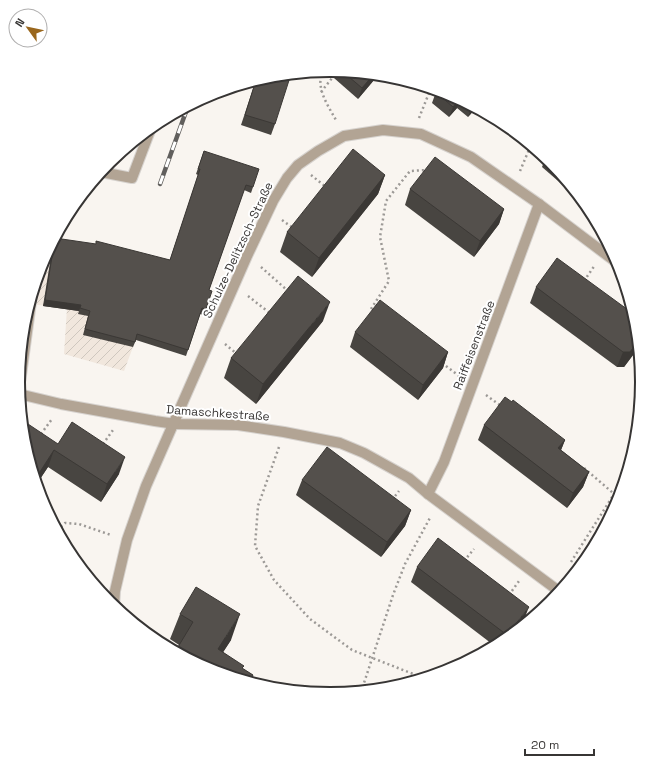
<svg xmlns="http://www.w3.org/2000/svg" width="661" height="765" viewBox="0 0 661 765" font-family="'Space Grotesk',sans-serif">
<style>
.industrial{fill:url(#industrial-furrows)}
.lines{fill:none;stroke-linecap:round;stroke-linejoin:round}
.service-casing{stroke:#d6d2ce;stroke-width:12}
.minor-casing{stroke:#d6d2ce;stroke-width:12}
.path{stroke:#9c9996;stroke-width:2.5;stroke-dasharray:2 3;stroke-linecap:butt}
.service{stroke:#b2a494;stroke-width:10}
.minor{stroke:#b2a494;stroke-width:10}
.rail-casing{stroke:#615f5d;stroke-width:4.5}
.rail{stroke:#fff;stroke-width:3;stroke-dasharray:9;stroke-linecap:butt}
.wall{fill:#484541}
.shaded-wall{fill:#3b3835}
.building{fill:#54504c;stroke:#3b3835}
.labels{text-anchor:middle;stroke-width:4;stroke-linejoin:round;paint-order:stroke}
.street-label{font-size:12px;fill:#373534;stroke:#fff}
.rim{fill:none;stroke:#373534;stroke-width:2}
</style>
<defs>
<pattern id="industrial-furrows" width="10" height="10" patternUnits="userSpaceOnUse"><rect width="10" height="10" fill="#f1e7dd"/><path d="M-1 1l2-2M0 10L10 0M9 11l2-2" fill="none" stroke="#cfc7be"/></pattern>
</defs>
<rect width="100%" height="100%" fill="#f9f5f0"/>
<path class="industrial" d="M 54,240 L 143,307 L 133,347 L 124,371 L 64,354 L 67,308 L 29,304 L 42,263 Z"/>
<g class="lines">
<defs>
<g id="service">
<path d="M 101,172 L 132,178 L 151,128"/>
<path d="M 19,390 L 32,295"/>
</g>
<g id="minor">
<path d="M 19,394 L 61,404 L 155,421 L 175,424 L 238,425 L 284,432 L 340,443 L 364,453 L 409,478 L 428,494 L 560,592"/>
<path d="M 428,494 L 444,462 L 539,204"/>
<path d="M 114,607 L 115,591 L 127,540 L 146,486 L 247,256 L 273,201 L 287,178 L 298,165 L 318,151 L 344,136 L 383,130 L 421,134 L 471,157 L 539,204 L 620,265"/>
</g>
</defs>
<use href="#service" class="service-casing"/>
<use href="#minor" class="minor-casing"/>
<g class="path">
<path d="M 322,71 C 316,90 328,105 337,122"/>
<path d="M 321,92 L 336,73"/>
<path d="M 419,118 L 431,88"/>
<path d="M 531,146 L 547,160"/>
<path d="M 520,171 L 531,145"/>
<path d="M 311,175 L 326,187"/>
<path d="M 282,220 L 293,228"/>
<path d="M 261,267 L 288,291"/>
<path d="M 584,281 L 595,265"/>
<path d="M 248,296 L 271,314"/>
<path d="M 375,312 L 371,309 L 389,281 L 380,237 L 386,201 L 410,171 L 428,170"/>
<path d="M 628,314 L 633,308"/>
<path d="M 225,344 L 237,354"/>
<path d="M 442,363 L 459,376"/>
<path d="M 486,395 L 501,406"/>
<path d="M 41,434 L 52,419"/>
<path d="M 103,444 L 113,430"/>
<path d="M 279,447 L 258,506 L 255,546 L 274,580 L 310,619 L 352,650 L 426,679"/>
<path d="M 584,468 L 620,499"/>
<path d="M 392,500 L 399,491"/>
<path d="M 57,530 L 65,523 L 79,524 L 111,535"/>
<path d="M 464,561 L 474,549"/>
<path d="M 571,562 L 614,494"/>
<path d="M 509,595 L 519,581"/>
<path d="M 361,692 L 393,595 L 405,564 L 431,516"/>
</g>
<use href="#service" class="service"/>
<use href="#minor" class="minor"/>
<defs>
<path id="rail" d="M 160,184 L 188,106"/>
</defs>
<use href="#rail" class="rail-casing"/>
<use href="#rail" class="rail"/>
</g>
<g class="wall">
<path d="M 337,71 L 376,75 L 374,80 L 358,99 L 334,78 Z"/>
<path d="M 270,76 L 275,124 L 271,135 L 241,125 L 256,80 Z"/>
<path d="M 436,92 L 450,94 L 476,108 L 468,117 L 457,108 L 449,117 L 432,103 Z"/>
<path d="M 204,151 L 253,187 L 251,193 L 244,190 L 209,290 L 206,309 L 204,315 L 200,314 L 186,356 L 136,340 L 133,347 L 83,335 L 88,316 L 78,314 L 79,311 L 43,306 L 53,244 L 55,238 L 170,260 L 198,175 L 196,174 Z"/>
<path d="M 546,157 L 552,162 L 569,183 L 565,187 L 542,167 Z"/>
<path d="M 385,175 L 378,194 L 312,277 L 280,252 L 287,232 Z"/>
<path d="M 410,189 L 504,209 L 499,224 L 474,257 L 405,205 Z"/>
<path d="M 52,244 L 48,258 L 45,257 Z"/>
<path d="M 536,287 L 637,322 L 639,347 L 624,367 L 617,367 L 530,303 Z"/>
<path d="M 323,321 L 256,404 L 224,378 L 231,358 Z"/>
<path d="M 355,332 L 448,352 L 443,368 L 418,400 L 350,347 Z"/>
<path d="M 484,425 L 565,440 L 561,450 L 589,472 L 583,487 L 567,508 L 478,440 Z"/>
<path d="M 24,443 L 58,444 L 119,474 L 101,502 L 48,467 L 36,485 Z"/>
<path d="M 302,480 L 411,510 L 405,526 L 381,557 L 296,495 Z"/>
<path d="M 619,502 L 602,533 L 600,531 L 605,516 Z"/>
<path d="M 417,567 L 523,622 L 514,634 L 504,642 L 496,647 L 411,582 Z"/>
<path d="M 180,614 L 231,640 L 223,652 L 243,669 L 253,675 L 250,683 L 211,671 L 179,645 L 170,639 Z"/>
</g>
<g class="shaded-wall">
<path d="M 374,74 L 376,75 L 374,80 L 358,99 L 362,88 Z"/>
<path d="M 460,99 L 457,108 L 449,117 L 453,107 Z"/>
<path d="M 472,106 L 476,108 L 468,117 Z"/>
<path d="M 385,175 L 378,194 L 312,277 L 319,258 Z"/>
<path d="M 567,181 L 569,183 L 565,187 Z"/>
<path d="M 504,209 L 499,224 L 474,257 L 480,241 Z"/>
<path d="M 45,300 L 81,305 L 79,311 L 43,306 Z"/>
<path d="M 330,302 L 323,321 L 256,404 L 263,384 Z"/>
<path d="M 639,340 L 639,347 L 624,367 L 617,367 L 623,352 Z"/>
<path d="M 448,352 L 443,368 L 418,400 L 423,385 Z"/>
<path d="M 565,440 L 559,455 L 558,448 Z"/>
<path d="M 54,450 L 48,467 L 36,485 L 35,480 L 36,478 Z"/>
<path d="M 125,457 L 119,474 L 101,502 L 107,484 Z"/>
<path d="M 589,472 L 583,487 L 567,508 L 573,493 Z"/>
<path d="M 411,510 L 405,526 L 381,557 L 387,542 Z"/>
<path d="M 529,607 L 523,622 L 514,634 L 504,642 L 507,635 Z"/>
<path d="M 240,614 L 231,640 L 211,671 L 218,649 Z"/>
<path d="M 253,675 L 250,683 L 249,683 Z"/>
</g>
<g class="building">
<path d="M 342,71 L 374,74 L 362,88 Z"/>
<path d="M 291,74 L 275,124 L 245,115 L 256,80 L 270,76 Z"/>
<path d="M 438,90 L 450,94 L 460,99 L 453,107 L 436,92 Z"/>
<path d="M 353,149 L 385,175 L 319,258 L 287,232 Z"/>
<path d="M 204,151 L 259,169 L 253,187 L 246,185 L 209,290 L 212,291 L 206,309 L 202,308 L 188,350 L 137,334 L 135,342 L 85,329 L 90,311 L 80,308 L 81,305 L 45,300 L 55,238 L 96,244 L 96,241 L 170,260 L 200,169 L 198,169 Z"/>
<path d="M 435,157 L 504,209 L 480,241 L 410,189 Z"/>
<path d="M 52,244 L 50,253 L 48,252 Z"/>
<path d="M 557,258 L 635,315 L 637,322 L 639,340 L 630,352 L 623,352 L 536,287 Z"/>
<path d="M 298,276 L 330,302 L 263,384 L 231,358 Z"/>
<path d="M 380,300 L 448,352 L 423,385 L 355,332 Z"/>
<path d="M 505,397 L 512,402 L 513,400 L 565,440 L 558,448 L 589,472 L 573,493 L 484,425 Z"/>
<path d="M 22,420 L 58,444 L 72,422 L 125,457 L 107,484 L 54,450 L 36,478 L 34,476 L 24,443 Z"/>
<path d="M 327,447 L 411,510 L 387,542 L 302,480 Z"/>
<path d="M 622,494 L 619,502 L 610,520 L 605,516 Z"/>
<path d="M 438,538 L 529,607 L 507,635 L 417,567 Z"/>
<path d="M 196,587 L 240,614 L 218,649 L 244,666 L 242,668 L 253,675 L 249,683 L 211,671 L 175,652 L 193,622 L 180,614 Z"/>
</g>
<g class="labels">
<g class="street-label">
<text transform="translate(238 250) rotate(-65)" y="4">Schulze-Delitzsch-Straße</text>
<text transform="translate(474 345) rotate(-69)" y="4">Raiffeisenstraße</text>
<text transform="translate(218 413) rotate(4)" y="4">Damaschkestraße</text>
</g>
</g>
<path d="M0 0H661V765H0ZM25 382a305 305 0 1 1 610 0a305 305 0 1 1-610 0Z" fill="#fff" fill-rule="evenodd"/>
<path class="rim" d="M25 382a305 305 0 1 1 610 0a305 305 0 1 1-610 0Z"/>
<g transform="translate(28 28) rotate(303)"><circle r="19" fill="#ffffff" stroke="#afaeae"/>
<path d="M0-3L7 15L0 10L-7 15Z" fill="#9a671d"/>
<text y="-6" font-size="11" font-weight="bold" text-anchor="middle" fill="#373534">N</text>
</g>
<path d="M525 749v6h69v-6" fill="none" stroke="#373534" stroke-width="2"/>
<text x="531" y="749" font-size="12" fill="#373534" stroke="#ffffff" stroke-width="3" paint-order="stroke">20 m</text>
</svg>
